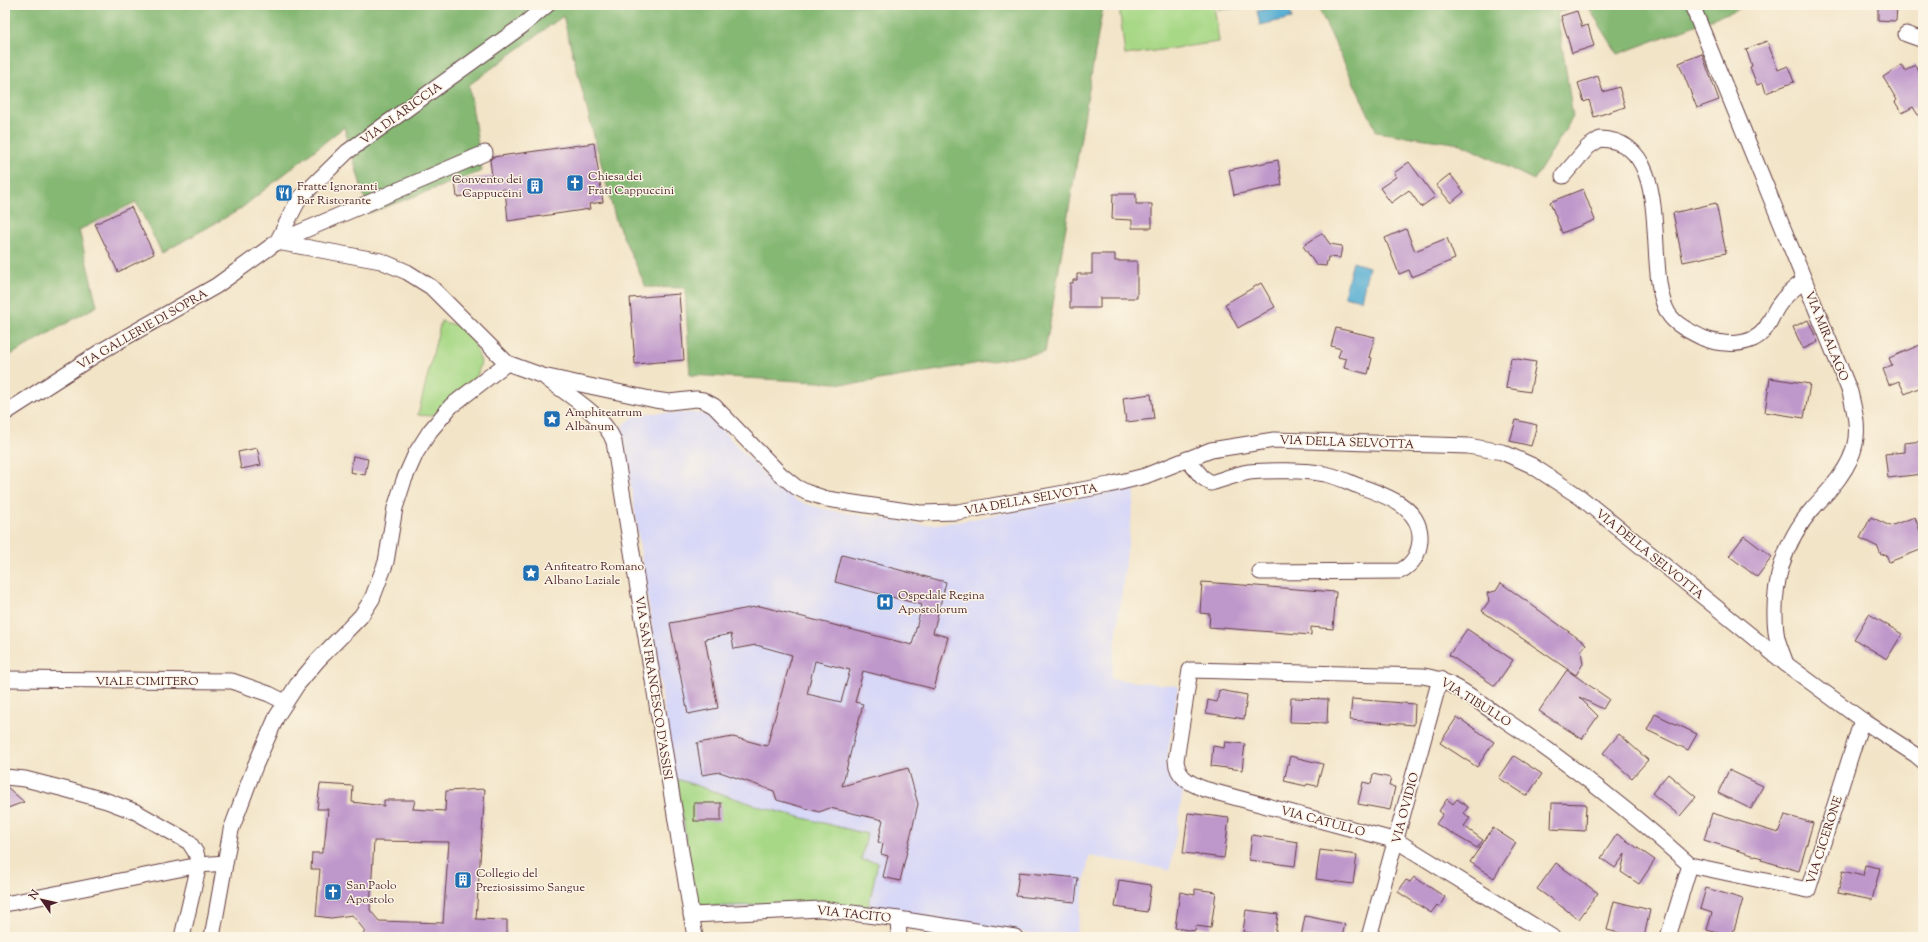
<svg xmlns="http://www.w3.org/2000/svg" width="1928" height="942" viewBox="0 0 1928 942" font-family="'Sorts Mill Goudy',serif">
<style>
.built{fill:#d7d7f8}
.green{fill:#a7d886;stroke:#787c58}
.forest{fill:#85b873;stroke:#686c4f}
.water{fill:#54add2;stroke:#4f667e}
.building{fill:#bf98cb;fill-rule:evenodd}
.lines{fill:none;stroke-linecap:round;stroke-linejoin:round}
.minor-casing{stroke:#633d42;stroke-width:17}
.minor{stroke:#fff;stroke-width:15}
.labels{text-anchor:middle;stroke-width:3;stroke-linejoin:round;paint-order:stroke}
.street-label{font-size:12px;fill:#4a1f2b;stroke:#fcf5e5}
.poi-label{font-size:12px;fill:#4a1f2b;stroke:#fcf5e5;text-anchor:start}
</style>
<rect width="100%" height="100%" fill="#fcf5e5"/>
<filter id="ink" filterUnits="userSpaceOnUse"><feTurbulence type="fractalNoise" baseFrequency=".025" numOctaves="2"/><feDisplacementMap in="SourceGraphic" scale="8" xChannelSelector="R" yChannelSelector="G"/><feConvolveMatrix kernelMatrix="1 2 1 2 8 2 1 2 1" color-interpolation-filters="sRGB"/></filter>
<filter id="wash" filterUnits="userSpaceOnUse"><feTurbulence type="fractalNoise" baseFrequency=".012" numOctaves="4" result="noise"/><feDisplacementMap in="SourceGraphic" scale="16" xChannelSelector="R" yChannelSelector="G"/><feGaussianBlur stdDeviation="0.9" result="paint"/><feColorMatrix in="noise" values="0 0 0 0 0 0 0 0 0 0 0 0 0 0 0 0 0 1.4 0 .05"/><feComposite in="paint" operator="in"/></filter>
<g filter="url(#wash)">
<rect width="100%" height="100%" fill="#f2e4c7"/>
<path class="built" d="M 639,413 L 700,413 L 708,416 L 772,482 L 797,501 L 823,509 L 922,525 L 957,522 L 1135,488 L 1111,679 L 1178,686 L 1166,766 L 1169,775 L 1183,791 L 1170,870 L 1089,856 L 1076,937 L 1059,937 L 823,905 L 694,909 L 622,426 Z"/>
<g class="green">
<path d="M 1119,5 L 1214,5 L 1219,42 L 1125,55 Z"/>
<path d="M 441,321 L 459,326 L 474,342 L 481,362 L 477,376 L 455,393 L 432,416 L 418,415 Z"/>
<path d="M 677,779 L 764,808 L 867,834 L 861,860 L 878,862 L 868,909 L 824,903 L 696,907 Z"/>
</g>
<g class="forest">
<path d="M 5,5 L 1103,5 L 1045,352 L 855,384 L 690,375 L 685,288 L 646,287 L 616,221 L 563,16 L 469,85 L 482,171 L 369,213 L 344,127 L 239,210 L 162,253 L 136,202 L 79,230 L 97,306 L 5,358 Z"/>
<path d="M 1217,5 L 1267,5 L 1219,10 Z"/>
<path d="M 1317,5 L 1579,5 L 1557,13 L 1573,117 L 1534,180 L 1461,144 L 1377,132 Z"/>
<path d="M 1587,5 L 1749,5 L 1618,54 Z"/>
</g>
<g class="water">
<path d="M 1289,5 L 1292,18 L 1260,25 L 1257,11 Z"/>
<path d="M 1353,262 L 1369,267 L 1361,300 L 1344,296 Z"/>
</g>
<g id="blocks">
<g class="building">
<path d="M 1878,5 L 1897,5 L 1896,21 L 1878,20 Z"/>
<path d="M 1577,11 L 1582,27 L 1588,25 L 1594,46 L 1572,53 L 1561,16 Z"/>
<path d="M 1767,41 L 1778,70 L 1788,66 L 1794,82 L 1766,93 L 1763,83 L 1757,85 L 1750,67 L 1752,66 L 1746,49 Z"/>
<path d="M 1702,54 L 1719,100 L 1697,108 L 1679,63 Z"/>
<path d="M 1902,65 L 1905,71 L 1915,65 L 1923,77 L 1923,123 L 1913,107 L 1902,113 L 1895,102 L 1897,100 L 1883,77 Z"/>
<path d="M 1598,76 L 1603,92 L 1619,87 L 1625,107 L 1594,117 L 1589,100 L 1584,102 L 1578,83 Z"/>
<path d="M 594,143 L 603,202 L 589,204 L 590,209 L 508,221 L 505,189 L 457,197 L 455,181 L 492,176 L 490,160 L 493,157 Z"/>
<path d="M 1278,160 L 1282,185 L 1234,195 L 1229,170 Z"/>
<path d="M 1409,162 L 1435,197 L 1421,207 L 1409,190 L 1391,203 L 1380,188 L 1396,177 L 1394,173 Z"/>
<path d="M 1450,174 L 1464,192 L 1451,203 L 1436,185 Z"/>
<path d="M 1583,189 L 1595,220 L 1562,233 L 1550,202 Z"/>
<path d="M 1113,194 L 1136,194 L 1136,204 L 1152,204 L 1152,228 L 1132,228 L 1132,220 L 1112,219 Z"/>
<path d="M 1716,203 L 1726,253 L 1683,262 L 1673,213 Z"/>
<path d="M 131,207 L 154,254 L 118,272 L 95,224 Z"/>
<path d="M 1406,229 L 1415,251 L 1447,238 L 1455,259 L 1412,277 L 1409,270 L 1399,274 L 1385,238 Z"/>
<path d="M 1322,233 L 1330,244 L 1342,246 L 1340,258 L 1328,257 L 1326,266 L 1316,265 L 1303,246 Z"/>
<path d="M 1092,254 L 1115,254 L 1115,261 L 1137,261 L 1137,298 L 1100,298 L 1100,308 L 1070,308 L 1070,283 L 1073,283 L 1073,280 L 1077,280 L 1077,274 L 1092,274 Z"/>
<path d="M 1261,283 L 1275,307 L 1238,328 L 1225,304 Z"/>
<path d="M 679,294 L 684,360 L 635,364 L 630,298 Z"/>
<path d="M 1808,320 L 1818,342 L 1803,349 L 1793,327 Z"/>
<path d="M 1336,328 L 1375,337 L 1369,357 L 1372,358 L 1368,374 L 1344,368 L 1346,359 L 1338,357 L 1341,349 L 1331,346 Z"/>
<path d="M 1920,345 L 1923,353 L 1923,386 L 1905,394 L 1899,381 L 1889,385 L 1883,369 L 1892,365 L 1889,358 Z"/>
<path d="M 1511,358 L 1536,362 L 1530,392 L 1506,388 Z"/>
<path d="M 1770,378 L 1810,384 L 1804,418 L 1765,412 Z"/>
<path d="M 1151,394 L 1154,419 L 1126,422 L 1123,398 Z"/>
<path d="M 1516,420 L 1537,425 L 1531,446 L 1510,441 Z"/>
<path d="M 1923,441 L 1923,474 L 1888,478 L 1885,454 L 1904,452 L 1904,443 Z"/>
<path d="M 257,448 L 261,465 L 241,469 L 238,452 Z"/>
<path d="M 353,456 L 368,459 L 365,475 L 350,472 Z"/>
<path d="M 1871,517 L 1890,526 L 1915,517 L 1923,540 L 1923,549 L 1889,562 L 1886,554 L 1881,555 L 1878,547 L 1860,538 Z"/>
<path d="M 1744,536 L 1772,557 L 1757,577 L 1729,556 Z"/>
<path d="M 842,555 L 946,582 L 933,633 L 948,637 L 934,689 L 863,671 L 855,702 L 863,704 L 842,786 L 908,768 L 918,804 L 900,881 L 883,877 L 888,856 L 881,854 L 883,844 L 878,842 L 883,820 L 830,808 L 819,812 L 777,800 L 774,791 L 720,772 L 702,775 L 697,743 L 733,737 L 767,746 L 792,655 L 756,645 L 734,649 L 731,634 L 705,639 L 718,708 L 688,714 L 670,623 L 760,606 L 912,645 L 922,605 L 835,582 ZM 815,661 L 850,670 L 841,702 L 807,694 Z"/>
<path d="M 1202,582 L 1336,592 L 1333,629 L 1311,627 L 1311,635 L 1209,627 L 1210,614 L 1200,613 Z"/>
<path d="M 1501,583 L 1586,644 L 1581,651 L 1583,664 L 1576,675 L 1482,611 L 1489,601 L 1487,593 L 1496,591 Z"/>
<path d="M 1869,614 L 1902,634 L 1887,659 L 1854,639 Z"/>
<path d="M 1467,629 L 1513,660 L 1495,686 L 1449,655 Z"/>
<path d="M 1567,670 L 1609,699 L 1603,709 L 1579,697 L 1598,716 L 1582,739 L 1539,711 Z"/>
<path d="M 1219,690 L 1247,695 L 1244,719 L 1206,713 L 1208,700 L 1217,702 Z"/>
<path d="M 1291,698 L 1328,699 L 1327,723 L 1290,722 Z"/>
<path d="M 1352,699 L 1415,704 L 1414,725 L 1350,720 Z"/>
<path d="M 1655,714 L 1697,734 L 1688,750 L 1647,730 Z"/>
<path d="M 1457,717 L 1494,742 L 1477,767 L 1440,743 Z"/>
<path d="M 1619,734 L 1648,760 L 1632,778 L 1603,753 Z"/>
<path d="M 1225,742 L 1245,744 L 1242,770 L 1211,766 L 1213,746 L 1224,748 Z"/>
<path d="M 1290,756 L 1323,764 L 1317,786 L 1307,784 L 1306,786 L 1284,781 Z"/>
<path d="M 1514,756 L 1542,774 L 1527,796 L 1499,778 Z"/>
<path d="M 1729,770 L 1763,786 L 1751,809 L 1718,793 Z"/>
<path d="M 1373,774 L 1391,778 L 1389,786 L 1395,787 L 1390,810 L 1358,804 L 1363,782 L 1371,784 Z"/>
<path d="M 1668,774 L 1696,797 L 1680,816 L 1652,793 Z"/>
<path d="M 320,784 L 353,786 L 352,802 L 384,806 L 384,800 L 415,800 L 413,809 L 445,811 L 446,791 L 485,789 L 476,919 L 507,920 L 507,937 L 361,937 L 365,931 L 352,915 L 331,918 L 316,916 L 320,869 L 311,869 L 312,853 L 322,853 L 322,848 L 324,849 L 328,809 L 317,809 ZM 374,841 L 449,842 L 443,923 L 379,921 L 370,910 Z"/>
<path d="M 5,786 L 6,786 L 24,802 L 5,809 Z"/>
<path d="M 1447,799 L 1453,804 L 1457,799 L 1468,807 L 1464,813 L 1470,818 L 1464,826 L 1483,840 L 1477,848 L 1436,824 L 1443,814 L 1439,811 Z"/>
<rect x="694" y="803" width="27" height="18"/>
<path d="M 1552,803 L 1586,804 L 1585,831 L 1551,829 Z"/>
<path d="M 1188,813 L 1229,818 L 1224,858 L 1183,853 Z"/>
<path d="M 1712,813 L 1778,833 L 1785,815 L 1813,823 L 1799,871 L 1761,860 L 1762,858 L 1704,840 Z"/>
<path d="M 1493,828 L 1516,843 L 1494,878 L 1470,862 Z"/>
<path d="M 1617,834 L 1655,860 L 1639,884 L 1621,872 L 1625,854 L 1615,868 L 1601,858 Z"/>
<path d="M 1252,835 L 1298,842 L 1295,866 L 1249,860 Z"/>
<path d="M 1320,850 L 1357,855 L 1353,884 L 1316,879 Z"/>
<path d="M 1556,863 L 1598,893 L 1579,919 L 1537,889 Z"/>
<path d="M 1865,865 L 1880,868 L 1872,900 L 1838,893 L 1843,871 L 1863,876 Z"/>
<path d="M 1019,872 L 1078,878 L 1075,902 L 1016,896 Z"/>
<path d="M 1414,877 L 1445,897 L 1439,907 L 1437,905 L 1431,913 L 1398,892 L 1406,880 L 1410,882 Z"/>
<path d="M 1119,880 L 1151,885 L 1147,912 L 1115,907 Z"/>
<path d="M 1706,888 L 1743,899 L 1732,937 L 1707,930 L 1712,913 L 1700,909 Z"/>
<path d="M 1195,889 L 1216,892 L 1211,928 L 1196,926 L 1195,931 L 1175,928 L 1180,892 L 1195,895 Z"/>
<path d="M 1614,901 L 1650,910 L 1644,937 L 1636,937 L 1607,930 Z"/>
<path d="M 1246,910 L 1278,914 L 1275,936 L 1243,932 Z"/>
<path d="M 1305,916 L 1345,924 L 1342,937 L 1301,937 Z"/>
</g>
</g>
</g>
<g filter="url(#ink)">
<use href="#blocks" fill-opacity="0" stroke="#633d42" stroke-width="1"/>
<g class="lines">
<defs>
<g id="minor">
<path d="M 1692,5 L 1850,392 C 1854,409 1859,427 1855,444 C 1851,467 1830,490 1814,507 C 1783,542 1771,586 1776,632 C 1777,643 1783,654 1786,664"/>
<path d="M 1906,34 L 1923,40"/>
<path d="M 1563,176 L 1588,147 L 1600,139 C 1678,141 1642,268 1668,313 C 1675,325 1691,332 1703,338 C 1718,344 1738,346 1753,339 C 1768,332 1770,318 1778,306 C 1785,295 1794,288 1804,281"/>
<path d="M 277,242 L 381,261 L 407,272 L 431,287 L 507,363 L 543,376 L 655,400 L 669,402 L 696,399 L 703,400 L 714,406 L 780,474 L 796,487 L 806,492 L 827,499 L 920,513 L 958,512 L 1109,485 L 1145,476 L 1211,450 L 1274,440 L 1468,446 L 1502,452 L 1531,465 L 1580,497 L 1786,664 L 1862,720 L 1916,755 L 1923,761"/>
<path d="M 277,242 L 299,199 L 347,152 L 522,26 L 547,5"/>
<path d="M 547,379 C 567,394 607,418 614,442 L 695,937"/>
<path d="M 5,413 L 103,350 L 216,286 L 277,242 L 485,153"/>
<path d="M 1187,459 L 1202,477 L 1211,483 C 1224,479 1237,474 1249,472 C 1269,470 1306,470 1325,474 C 1336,476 1346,481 1356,485 C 1382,494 1422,506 1420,540 C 1419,554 1412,565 1400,571 L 1260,572"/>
<path d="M 5,679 L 232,681 L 269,694 L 285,702"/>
<path d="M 5,777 L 25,779 L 68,790 L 107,801 L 136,812 L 189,842 L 196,853 L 199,865 L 182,937"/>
<path d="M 1690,865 L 1808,890 L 1862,720"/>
<path d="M 5,904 L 199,865 L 225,863"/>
<path d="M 691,915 L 821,909 L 898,919 L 1015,937"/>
<path d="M 898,919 L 899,937"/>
<path d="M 212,937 L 231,830 L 255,766 L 277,716 L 297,685 L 318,660 L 361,616 L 372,599 L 386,562 L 395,508 L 404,480 L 416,453 L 430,431 L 451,406 L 507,363"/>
<path d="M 1369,937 L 1440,679"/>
<path d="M 1552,937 L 1397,841 L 1204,789 C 1189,783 1177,777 1176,760 L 1190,670 L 1423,676 C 1453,680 1477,701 1502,718 C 1569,763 1630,811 1690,865"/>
<path d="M 1668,937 L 1690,865"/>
</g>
</defs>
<use href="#minor" class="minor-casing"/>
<use href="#minor" class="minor"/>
</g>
</g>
<defs>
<symbol id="church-square" viewBox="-11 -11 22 22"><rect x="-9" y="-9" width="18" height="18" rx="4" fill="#1f6fb2" stroke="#fcf5e5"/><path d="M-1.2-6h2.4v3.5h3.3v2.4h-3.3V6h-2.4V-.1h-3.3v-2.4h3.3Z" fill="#fff"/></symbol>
<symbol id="building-square" viewBox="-11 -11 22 22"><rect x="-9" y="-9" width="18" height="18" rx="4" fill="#1f6fb2" stroke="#fcf5e5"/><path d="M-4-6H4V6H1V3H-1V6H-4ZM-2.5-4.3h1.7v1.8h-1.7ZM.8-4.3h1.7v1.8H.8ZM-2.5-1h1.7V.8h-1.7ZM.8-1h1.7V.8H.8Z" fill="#fff"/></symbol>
<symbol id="restaurant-square" viewBox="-11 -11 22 22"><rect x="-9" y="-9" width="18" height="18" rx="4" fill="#1f6fb2" stroke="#fcf5e5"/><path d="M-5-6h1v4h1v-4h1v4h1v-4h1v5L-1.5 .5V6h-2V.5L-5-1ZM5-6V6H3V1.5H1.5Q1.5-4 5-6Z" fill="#fff"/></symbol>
<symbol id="sight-square" viewBox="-11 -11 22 22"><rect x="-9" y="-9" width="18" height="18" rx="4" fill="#1f6fb2" stroke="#fcf5e5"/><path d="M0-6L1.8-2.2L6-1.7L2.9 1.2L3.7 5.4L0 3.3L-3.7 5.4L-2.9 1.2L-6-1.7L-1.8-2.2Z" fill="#fff"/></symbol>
<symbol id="hospital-square" viewBox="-11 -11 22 22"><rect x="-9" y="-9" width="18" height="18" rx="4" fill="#1f6fb2" stroke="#fcf5e5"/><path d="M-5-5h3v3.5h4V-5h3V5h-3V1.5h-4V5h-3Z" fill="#fff"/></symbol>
</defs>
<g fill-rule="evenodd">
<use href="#church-square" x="565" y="173" width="20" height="20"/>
<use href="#building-square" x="525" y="176" width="20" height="20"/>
<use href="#restaurant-square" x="274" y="183" width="20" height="20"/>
<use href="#sight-square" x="542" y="409" width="20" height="20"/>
<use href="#sight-square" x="521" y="563" width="20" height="20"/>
<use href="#hospital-square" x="875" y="592" width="20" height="20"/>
<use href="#building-square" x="453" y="870" width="20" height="20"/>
<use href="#church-square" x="323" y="882" width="20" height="20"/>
</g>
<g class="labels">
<g class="street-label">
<text transform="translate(401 113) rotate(-36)" y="4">VIA DI ARICCIA</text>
<text transform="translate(142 329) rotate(-30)" y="4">VIA GALLERIE DI SOPRA</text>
<text transform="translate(1827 336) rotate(68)" y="4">VIA MIRALAGO</text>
<text transform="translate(1347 442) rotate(2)" y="4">VIA DELLA SELVOTTA</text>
<text transform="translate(1031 499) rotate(-10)" y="4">VIA DELLA SELVOTTA</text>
<text transform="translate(1650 554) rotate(39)" y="4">VIA DELLA SELVOTTA</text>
<text x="147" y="685">VIALE CIMITERO</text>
<text transform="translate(654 688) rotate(81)" y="4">VIA SAN FRANCESCO D'ASSISI</text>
<text transform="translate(1476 702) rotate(32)" y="4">VIA TIBULLO</text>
<text transform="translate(1405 808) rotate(-75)" y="4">VIA OVIDIO</text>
<text transform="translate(1323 821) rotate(15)" y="4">VIA CATULLO</text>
<text transform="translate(1824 840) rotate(-72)" y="4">VIA CICERONE</text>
<text transform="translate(854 914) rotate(6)" y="4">VIA TACITO</text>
</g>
<g class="poi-label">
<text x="588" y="180">Chiesa dei<tspan x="588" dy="14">Frati Cappuccini</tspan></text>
<text x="522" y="183" text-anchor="end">Convento dei<tspan x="522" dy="14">Cappuccini</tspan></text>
<text x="297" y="190">Fratte Ignoranti<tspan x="297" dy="14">Bar Ristorante</tspan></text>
<text x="565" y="416">Amphiteatrum<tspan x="565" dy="14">Albanum</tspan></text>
<text x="544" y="570">Anfiteatro Romano<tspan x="544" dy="14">Albano Laziale</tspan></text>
<text x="898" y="599">Ospedale Regina<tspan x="898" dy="14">Apostolorum</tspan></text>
<text x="476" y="877">Collegio del<tspan x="476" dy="14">Preziosissimo Sangue</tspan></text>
<text x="346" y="889">San Paolo<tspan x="346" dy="14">Apostolo</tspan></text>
</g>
</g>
<rect width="1928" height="942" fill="none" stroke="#fcf5e5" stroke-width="20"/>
<g transform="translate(42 900) rotate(304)" stroke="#fcf5e5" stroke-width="3" paint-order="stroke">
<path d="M0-3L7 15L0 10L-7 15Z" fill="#4a1f2b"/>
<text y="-6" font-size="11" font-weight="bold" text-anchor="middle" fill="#4a1f2b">N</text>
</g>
</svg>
